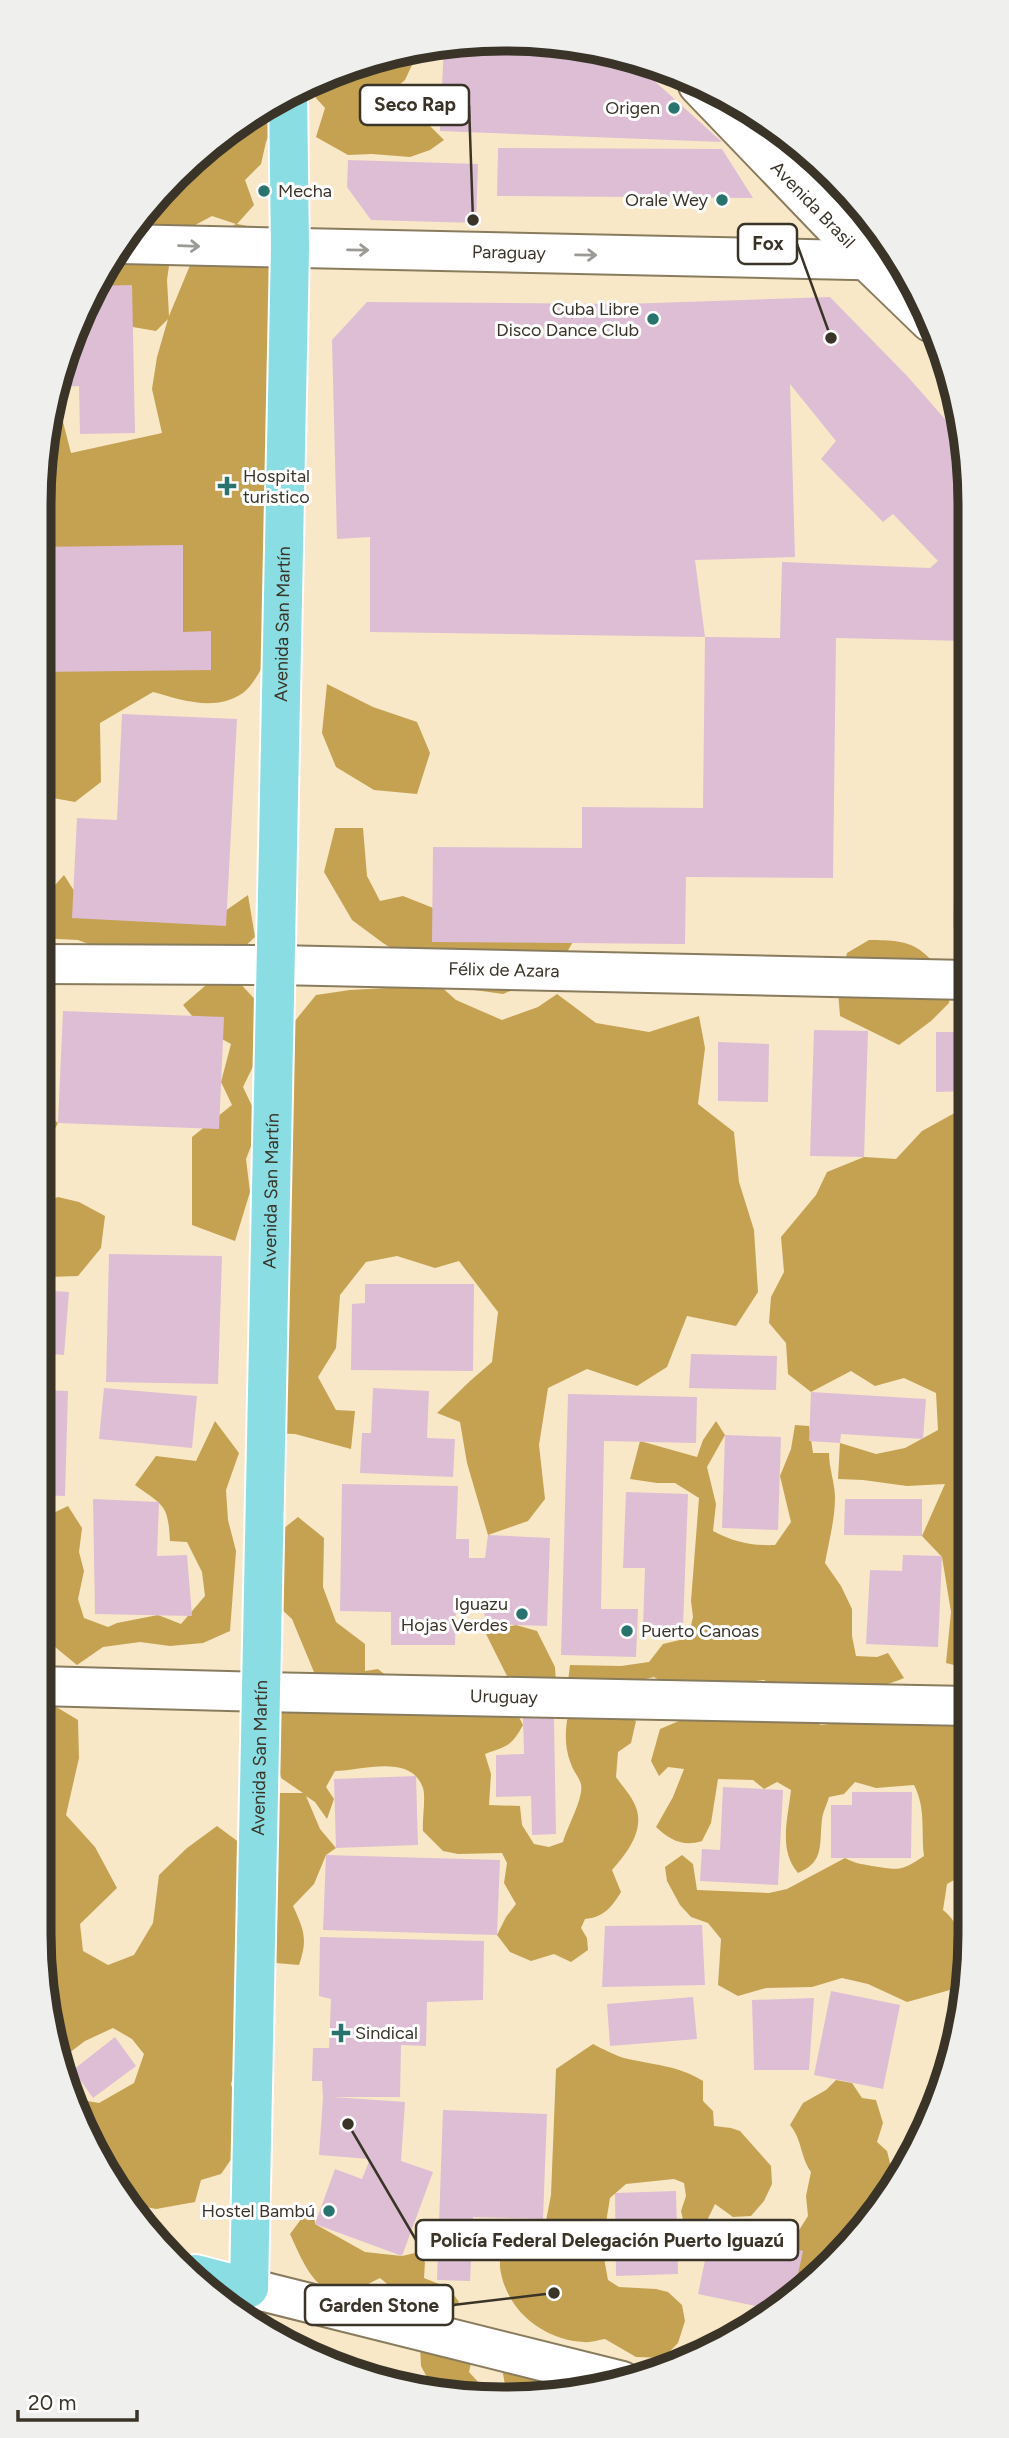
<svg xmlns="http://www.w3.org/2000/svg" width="1009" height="2438" viewBox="0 0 1009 2438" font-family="Figtree,sans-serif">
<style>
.forest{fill:#c5a252;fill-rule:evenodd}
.building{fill:#debed4;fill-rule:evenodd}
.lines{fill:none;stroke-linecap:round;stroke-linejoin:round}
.minor-casing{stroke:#897c5e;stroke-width:42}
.major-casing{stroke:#fff;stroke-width:42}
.minor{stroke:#fff;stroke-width:38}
.major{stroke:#8adde2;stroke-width:38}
.oneway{stroke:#9c9a94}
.poi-dot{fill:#29736f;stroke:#fff;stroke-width:2.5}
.labels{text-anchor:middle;stroke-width:6;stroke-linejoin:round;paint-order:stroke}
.poi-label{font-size:18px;fill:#3a3428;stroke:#fff;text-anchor:end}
.street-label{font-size:18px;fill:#3a3428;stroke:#fff}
.rim{fill:none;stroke:#3a3428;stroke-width:9}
.leader{fill:none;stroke:#3a3428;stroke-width:2.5}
.callout-dot{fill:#3a3428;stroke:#fff;stroke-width:2.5}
.callout{fill:#fff;stroke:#3a3428;stroke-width:2.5}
.callout-label{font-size:19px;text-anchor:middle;font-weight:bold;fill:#3a3428}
</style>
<rect width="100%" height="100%" fill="#f8e8c8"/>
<g class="forest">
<path d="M 422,48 L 419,50 L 405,80 L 385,97 L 389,113 L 419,105 L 427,123 L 444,140 L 430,150 L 410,157 L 372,154 L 348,155 L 316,137 L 325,108 L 316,98 L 312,81 L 384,54 Z"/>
<path d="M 279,99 L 280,109 L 266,142 L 261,164 L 245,180 L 254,205 L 237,224 L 270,230 L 284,527 L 264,547 L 269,600 L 282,626 C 273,644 259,681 243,693 C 215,712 182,700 153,692 L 100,723 L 101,782 L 75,802 L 53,798 L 39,793 L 38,505 L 53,414 L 61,414 L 71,453 L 162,433 L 152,389 L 157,357 L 168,319 L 156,331 L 127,326 L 105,293 L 95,285 L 101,272 L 154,198 L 219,137 ZM 212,216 L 236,224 L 198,246 L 169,316 L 167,280 L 173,237 Z"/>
<path d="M 327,684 L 373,707 L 417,722 L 430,753 L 417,794 L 374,790 L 336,767 L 322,733 Z"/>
<path d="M 335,828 L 363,828 L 367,876 L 380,901 L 403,896 L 446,913 L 580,929 L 556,972 L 503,994 L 453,987 L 383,943 L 352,920 L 324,872 Z"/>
<path d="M 64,875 L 85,908 L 218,916 L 248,895 L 255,937 L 225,965 L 144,965 L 78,940 L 39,938 L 39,903 Z"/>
<path d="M 869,940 C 916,940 919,946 950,980 L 949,1003 L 931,1021 L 899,1045 L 840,1016 L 838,991 L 847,953 Z"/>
<path d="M 421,969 L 456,1000 L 502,1020 L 538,1007 L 557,994 L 596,1023 L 649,1032 L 699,1016 L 705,1048 L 698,1104 L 734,1132 L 739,1182 L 754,1230 L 758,1292 L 736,1326 L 687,1316 L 667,1367 L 637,1386 L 587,1369 L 548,1388 L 539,1445 L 545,1499 L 528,1521 L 488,1535 L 467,1463 L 460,1422 L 437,1413 L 470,1381 L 492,1362 L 498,1312 L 459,1261 L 435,1268 L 397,1256 L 366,1262 L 340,1295 L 336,1348 L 318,1377 L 336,1410 L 355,1411 L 351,1449 L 295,1434 L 266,1433 L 282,1279 L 291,1238 L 270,1190 L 290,1027 L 316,995 L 350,990 L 388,988 Z"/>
<path d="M 236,979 L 262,1007 L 259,1054 L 243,1087 L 260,1123 L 246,1159 L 250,1192 L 235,1241 L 192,1225 L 192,1137 L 232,1105 L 221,1082 L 231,1044 L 202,1028 L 183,1005 L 206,985 Z"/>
<path d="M 39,1106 L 58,1123 L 44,1150 L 39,1155 Z"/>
<path d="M 960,1110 L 968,1115 L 970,1669 L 946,1663 L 951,1612 L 942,1557 L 922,1536 L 945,1484 L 907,1486 L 863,1480 L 838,1479 L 840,1443 L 876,1454 L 905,1448 L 938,1430 L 936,1393 L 904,1378 L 875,1386 L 851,1371 L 811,1392 L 788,1374 L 786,1343 L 769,1323 L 771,1297 L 784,1272 L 781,1237 L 816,1195 L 827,1172 L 864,1157 L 896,1159 L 922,1131 Z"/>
<path d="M 58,1197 L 79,1202 L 105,1216 L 101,1248 L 78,1276 L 49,1277 L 39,1269 L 39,1204 Z"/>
<path d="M 215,1421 L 239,1453 L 226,1490 L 228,1520 L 236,1551 L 230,1631 L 203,1643 L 170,1646 L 140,1642 L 103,1647 L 77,1665 L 44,1638 L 43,1601 L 39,1580 L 38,1535 L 47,1516 L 68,1506 L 82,1528 L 79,1552 L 84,1571 L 78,1599 L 84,1618 L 108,1627 L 117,1623 L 158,1615 L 181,1624 L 205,1596 L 202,1572 L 187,1542 L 170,1541 C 168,1504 164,1506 135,1485 L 156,1456 L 196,1461 Z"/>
<path d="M 716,1421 L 725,1435 L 707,1467 L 716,1504 L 713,1531 C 734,1542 751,1546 775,1545 L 791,1522 L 780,1476 L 791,1449 L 795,1425 L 809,1426 L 813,1453 L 829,1453 C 829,1468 835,1484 835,1497 C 835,1519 829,1541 825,1563 L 841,1586 L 852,1609 L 852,1636 L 856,1656 L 877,1657 L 888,1653 L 904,1678 C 871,1692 858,1688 823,1683 L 798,1702 L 764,1680 L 675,1690 L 654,1677 L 566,1698 L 570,1665 L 621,1666 L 649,1662 L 663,1644 L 688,1638 L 693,1617 L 691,1601 L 699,1498 L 675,1483 L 657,1483 L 630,1479 L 640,1441 L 697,1457 L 703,1440 Z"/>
<path d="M 298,1517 L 324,1538 L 323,1587 L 336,1622 L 365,1644 L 365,1671 L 378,1669 L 410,1695 L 509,1680 L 485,1632 L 516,1625 L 537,1631 L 555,1667 L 557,1698 L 517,1713 L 523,1725 C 511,1747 507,1746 485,1754 L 491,1774 L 489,1805 L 520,1806 L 522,1825 L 534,1844 L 549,1847 L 563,1842 C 567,1827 584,1798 581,1784 C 579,1777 573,1771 571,1764 C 565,1749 565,1736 567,1720 L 579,1708 L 609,1709 L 636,1721 L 631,1743 L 618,1752 L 616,1777 C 622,1786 631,1795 635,1805 C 646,1829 627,1853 612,1870 L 621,1892 C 611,1908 604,1917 585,1919 L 581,1928 L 587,1938 L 588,1950 L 571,1962 L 554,1954 L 531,1961 L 510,1952 L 497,1935 L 506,1917 L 516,1904 L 504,1883 L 507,1863 L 502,1853 L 458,1854 L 443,1851 L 423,1831 C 422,1819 426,1798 423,1788 C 411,1753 361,1771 335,1771 L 326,1787 L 334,1799 L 327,1819 L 315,1802 L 306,1796 L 320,1829 L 336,1848 L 326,1855 L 314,1884 L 293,1906 C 304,1930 308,1939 299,1965 L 264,1962 L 231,2084 L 241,2118 L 239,2148 L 221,2174 L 201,2180 L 195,2202 L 156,2209 L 127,2203 L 101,2166 L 63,2084 L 76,2099 L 99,2103 L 134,2083 L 144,2054 L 132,2039 L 113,2028 L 85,2041 L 65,2056 L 58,2037 L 60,2018 L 51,2011 L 39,1933 L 38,1686 L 53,1705 L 78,1720 L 79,1758 L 66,1815 L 95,1847 L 117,1888 L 80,1924 L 83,1951 L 108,1965 L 134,1955 L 153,1923 L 159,1875 L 187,1848 L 217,1826 L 240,1843 L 278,1793 L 303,1793 L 281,1778 L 272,1739 L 278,1713 L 316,1677 L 292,1619 L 263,1592 L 264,1544 Z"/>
<path d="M 954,1685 L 970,1687 L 970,1871 L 947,1884 L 943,1910 C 960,1924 958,1932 953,1953 L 965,1966 L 950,1990 L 907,2002 L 868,1984 L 842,1978 L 812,1987 L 766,1988 L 738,1996 L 718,1985 L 721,1939 L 708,1923 L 691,1917 L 680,1905 L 667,1881 L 665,1867 L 682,1855 L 693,1864 L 697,1890 L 769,1893 L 787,1889 L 845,1858 C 854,1863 861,1864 872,1866 C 898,1870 901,1872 924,1856 C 921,1831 926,1808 914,1785 L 876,1788 L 855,1782 L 844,1794 L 829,1797 C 827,1804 823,1812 822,1819 C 819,1844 825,1862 798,1873 C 778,1850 788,1818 791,1790 L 777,1782 L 764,1789 L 753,1780 L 718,1779 L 711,1823 L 702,1841 C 683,1847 670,1840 656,1827 L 673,1797 L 684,1769 L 668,1767 L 659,1776 L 651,1761 L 660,1729 L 686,1718 L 803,1715 L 821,1725 L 869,1719 Z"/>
<path d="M 593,2044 C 603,2049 614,2055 624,2058 C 652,2065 678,2065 703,2081 L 703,2101 L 713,2111 L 714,2126 L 731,2128 L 740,2131 L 771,2166 L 772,2184 L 764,2201 L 751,2216 L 733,2217 L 715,2204 L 702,2231 L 693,2233 L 685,2228 L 681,2211 L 686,2196 L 684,2183 L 674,2179 L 626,2184 L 610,2198 L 602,2247 L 608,2280 L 619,2287 L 656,2289 L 668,2292 L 682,2305 L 685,2321 L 678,2343 L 663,2358 L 636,2357 L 605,2339 C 598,2340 590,2343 584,2342 C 545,2340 509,2313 501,2273 C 498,2262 502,2247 502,2235 L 546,2221 L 551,2195 L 556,2069 Z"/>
<path d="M 836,2080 L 852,2083 L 862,2098 L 876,2100 L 883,2123 L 877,2142 L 887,2151 L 894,2179 L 874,2218 L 857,2226 L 849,2244 L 812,2284 L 776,2310 L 776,2272 L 782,2257 L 808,2216 L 806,2196 L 811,2172 C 800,2156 802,2139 790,2125 L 803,2103 L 826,2090 Z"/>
<path d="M 308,2210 L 314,2212 L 315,2224 L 365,2252 L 402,2256 L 415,2253 L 425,2262 L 424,2278 L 449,2288 L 459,2302 C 433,2336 403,2296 380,2278 C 370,2283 355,2292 343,2293 C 314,2295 300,2255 290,2234 Z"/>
<path d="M 420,2345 L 472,2359 L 469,2372 L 489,2394 L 443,2395 L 431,2393 L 429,2381 L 421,2366 Z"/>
<path d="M 595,2353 L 623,2362 L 596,2390 L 494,2394 L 505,2385 L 502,2368 L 584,2359 Z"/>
</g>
<g class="building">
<path d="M 474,40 L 565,42 L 628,57 L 722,142 L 440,131 L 444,44 Z"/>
<path d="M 498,148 L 722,149 L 753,198 L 497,196 Z"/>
<path d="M 348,160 L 478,164 L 476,223 L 371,220 L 347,187 Z"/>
<path d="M 132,285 L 135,433 L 80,434 L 79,386 L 58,387 L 63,355 L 94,286 Z"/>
<path d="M 830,297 L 908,377 L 966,443 L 967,641 L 836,638 L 833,878 L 686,877 L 685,944 L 432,942 L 433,847 L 582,848 L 582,807 L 703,808 L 705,637 L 370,632 L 370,537 L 337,539 L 332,340 L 367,302 L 625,304 ZM 790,384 L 836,441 L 821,459 L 883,522 L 893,514 L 938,561 L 930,568 L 782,562 L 780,638 L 705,637 L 695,560 L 795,557 Z"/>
<path d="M 183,545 L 183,632 L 211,631 L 211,670 L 38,672 L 38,547 Z"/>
<path d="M 122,714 L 237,719 L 226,926 L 72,918 L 77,818 L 117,820 Z"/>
<path d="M 956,722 L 967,722 L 967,826 L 955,826 Z"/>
<path d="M 955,865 L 968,865 L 968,928 L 953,927 Z"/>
<path d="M 63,1011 L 224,1017 L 219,1129 L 58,1123 Z"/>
<path d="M 814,1030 L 868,1031 L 864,1157 L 810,1156 Z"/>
<path d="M 936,1032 L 968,1032 L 968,1091 L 936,1092 Z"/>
<path d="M 718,1042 L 769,1044 L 768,1102 L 718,1101 Z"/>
<path d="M 109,1254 L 222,1256 L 218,1384 L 106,1382 Z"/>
<path d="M 365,1284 L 474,1284 L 473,1371 L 351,1370 L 352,1304 L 365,1303 Z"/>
<path d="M 38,1290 L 69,1292 L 64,1355 L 38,1353 Z"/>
<path d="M 691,1354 L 777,1356 L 776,1390 L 689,1388 Z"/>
<path d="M 104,1388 L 197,1396 L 192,1448 L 99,1439 Z"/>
<path d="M 373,1388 L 429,1391 L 427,1438 L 455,1439 L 453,1477 L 360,1473 L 362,1433 L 371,1433 Z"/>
<path d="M 38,1390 L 68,1391 L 65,1496 L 38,1495 Z"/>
<path d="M 811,1392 L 926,1399 L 923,1439 L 841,1434 L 840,1443 L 809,1441 Z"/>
<path d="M 568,1394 L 697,1397 L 696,1443 L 604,1441 L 601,1609 L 638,1609 L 636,1657 L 561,1655 Z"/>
<path d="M 725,1435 L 781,1437 L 778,1530 L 722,1528 Z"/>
<path d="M 342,1484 L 458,1486 L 456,1539 L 469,1539 L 469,1558 L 485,1558 L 488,1535 L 550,1538 L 547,1626 L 484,1624 L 485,1601 L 456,1602 L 455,1645 L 391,1645 L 391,1612 L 340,1611 Z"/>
<path d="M 626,1492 L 688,1494 L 683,1627 L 643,1626 L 645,1568 L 623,1568 Z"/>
<path d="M 93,1499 L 159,1502 L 157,1556 L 187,1555 L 192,1616 L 95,1614 Z"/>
<path d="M 845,1499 L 922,1499 L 922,1536 L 844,1535 Z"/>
<path d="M 903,1555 L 942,1556 L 938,1647 L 866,1644 L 870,1570 L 902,1571 Z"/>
<path d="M 523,1718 L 554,1718 L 556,1834 L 532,1835 L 531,1796 L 496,1797 L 496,1755 L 524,1754 Z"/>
<path d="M 416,1776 L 418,1845 L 336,1848 L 334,1779 Z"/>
<path d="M 723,1787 L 783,1790 L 778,1885 L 700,1881 L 702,1849 L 720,1850 Z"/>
<path d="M 852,1792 L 912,1792 L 911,1858 L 831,1858 L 831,1805 L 852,1805 Z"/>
<path d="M 326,1855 L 500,1860 L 497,1935 L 323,1930 Z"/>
<path d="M 965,1879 L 970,1879 L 970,1934 L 968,1951 Z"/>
<path d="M 702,1925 L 705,1985 L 602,1987 L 605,1926 Z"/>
<path d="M 320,1937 L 484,1941 L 483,2000 L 427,2002 L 426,2046 L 401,2045 L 400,2097 L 333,2097 L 405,2102 L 401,2161 L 433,2172 L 402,2256 L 315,2224 L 335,2169 L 362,2179 L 370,2159 L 319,2155 L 323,2097 L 322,2081 L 312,2081 L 313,2048 L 329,2048 L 331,1999 L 319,1996 Z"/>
<path d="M 831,1991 L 900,2005 L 883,2089 L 814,2075 Z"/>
<path d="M 693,1997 L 697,2039 L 610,2046 L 607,2004 Z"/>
<path d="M 814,1998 L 809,2070 L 754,2070 L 752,2000 Z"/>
<path d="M 115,2037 L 136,2066 L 93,2098 L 73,2070 Z"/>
<path d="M 443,2110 L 547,2114 L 543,2219 L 473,2217 L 470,2281 L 437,2280 Z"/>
<path d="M 676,2191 L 678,2274 L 616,2276 L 615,2193 Z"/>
<path d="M 711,2231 L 803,2251 L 793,2297 L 775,2310 L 698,2294 Z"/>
</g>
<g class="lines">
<defs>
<g id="minor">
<path id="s1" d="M 698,85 L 866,260 L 930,322"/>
<path id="s2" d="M 121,244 L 898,261"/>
<path id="s3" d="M 38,964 L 275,965 L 968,980"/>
<path id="s4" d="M 38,1686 L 261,1692 L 970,1706"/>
<path d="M 239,2310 L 249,2288 L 622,2381"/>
</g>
<g id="major">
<path id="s5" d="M 195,2274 L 249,2288 L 290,249 L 288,93"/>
</g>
</defs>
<use href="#minor" class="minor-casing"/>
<use href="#major" class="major-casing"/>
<use href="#minor" class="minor"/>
<use href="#major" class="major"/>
</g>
<defs><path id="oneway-shaft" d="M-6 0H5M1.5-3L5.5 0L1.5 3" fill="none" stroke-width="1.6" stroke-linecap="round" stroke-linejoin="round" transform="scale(1.75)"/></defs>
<g class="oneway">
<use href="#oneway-shaft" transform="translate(189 246) rotate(2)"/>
<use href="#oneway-shaft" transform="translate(358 250) rotate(1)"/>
<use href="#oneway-shaft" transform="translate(586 255) rotate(1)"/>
</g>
<g class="poi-dot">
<circle cx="674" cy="108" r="7"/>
<circle cx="264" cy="191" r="7"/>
<circle cx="722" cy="200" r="7"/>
<circle cx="653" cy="319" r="7"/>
<path d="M223.5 475.5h7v7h7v7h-7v7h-7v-7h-7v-7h7z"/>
<circle cx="522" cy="1614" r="7"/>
<circle cx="627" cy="1631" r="7"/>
<path d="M337.5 2022.5h7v7h7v7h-7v7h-7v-7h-7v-7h7z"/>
<circle cx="329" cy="2211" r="7"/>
</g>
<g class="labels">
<g class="poi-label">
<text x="660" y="114">Origen</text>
<text x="278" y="197" text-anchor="start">Mecha</text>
<text x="708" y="206">Orale Wey</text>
<text x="639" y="315">Cuba Libre<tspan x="639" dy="21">Disco Dance Club</tspan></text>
<text x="243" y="482" text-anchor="start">Hospital<tspan x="243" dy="21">turistico</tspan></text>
<text x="508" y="1610">Iguazu<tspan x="508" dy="21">Hojas Verdes</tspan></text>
<text x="641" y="1637" text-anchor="start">Puerto Canoas</text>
<text x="355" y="2039" text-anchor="start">Sindical</text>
<text x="315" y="2217">Hostel Bambú</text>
</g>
<g class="street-label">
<text dy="6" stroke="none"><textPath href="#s1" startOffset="166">Avenida Brasil</textPath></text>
<text dy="6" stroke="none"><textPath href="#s2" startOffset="388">Paraguay</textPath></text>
<text dy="6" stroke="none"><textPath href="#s5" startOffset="1720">Avenida San Martín</textPath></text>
<text dy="6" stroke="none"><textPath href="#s3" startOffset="466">Félix de Azara</textPath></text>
<text dy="6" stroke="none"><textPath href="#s5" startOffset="1153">Avenida San Martín</textPath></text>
<text dy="6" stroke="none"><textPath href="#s4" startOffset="466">Uruguay</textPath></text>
<text dy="6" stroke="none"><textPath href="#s5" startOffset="586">Avenida San Martín</textPath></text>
</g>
</g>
<path d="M0 0H1009V2438H0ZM504 51H505A453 453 0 0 1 958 504V1934A453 453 0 0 1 505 2387H504A453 453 0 0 1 51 1934V504A453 453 0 0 1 504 51Z" fill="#efefee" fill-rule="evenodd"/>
<path class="rim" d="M504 51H505A453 453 0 0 1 958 504V1934A453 453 0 0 1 505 2387H504A453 453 0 0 1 51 1934V504A453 453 0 0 1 504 51Z"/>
<path class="leader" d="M473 220L469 105M831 338L797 244M348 2124L416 2240M554 2293L453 2305"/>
<g class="callout-dot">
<circle cx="473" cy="220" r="7"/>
<circle cx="831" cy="338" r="7"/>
<circle cx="348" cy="2124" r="7"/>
<circle cx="554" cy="2293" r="7"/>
</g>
<g class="callout">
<rect x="360" y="85" width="109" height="40" rx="7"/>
<rect x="738" y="224" width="59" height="40" rx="7"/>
<rect x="416" y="2220" width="382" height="40" rx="7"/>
<rect x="305" y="2285" width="148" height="40" rx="7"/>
</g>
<g class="callout-label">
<text x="415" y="111">Seco Rap</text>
<text x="768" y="250">Fox</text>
<text x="607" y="2247">Policía Federal Delegación Puerto Iguazú</text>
<text x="379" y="2312">Garden Stone</text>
</g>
<path d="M18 2410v10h119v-10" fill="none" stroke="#3a3428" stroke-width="3.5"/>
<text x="28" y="2410" font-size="21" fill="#3a3428" stroke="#ffffff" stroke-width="5" paint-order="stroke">20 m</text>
</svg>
